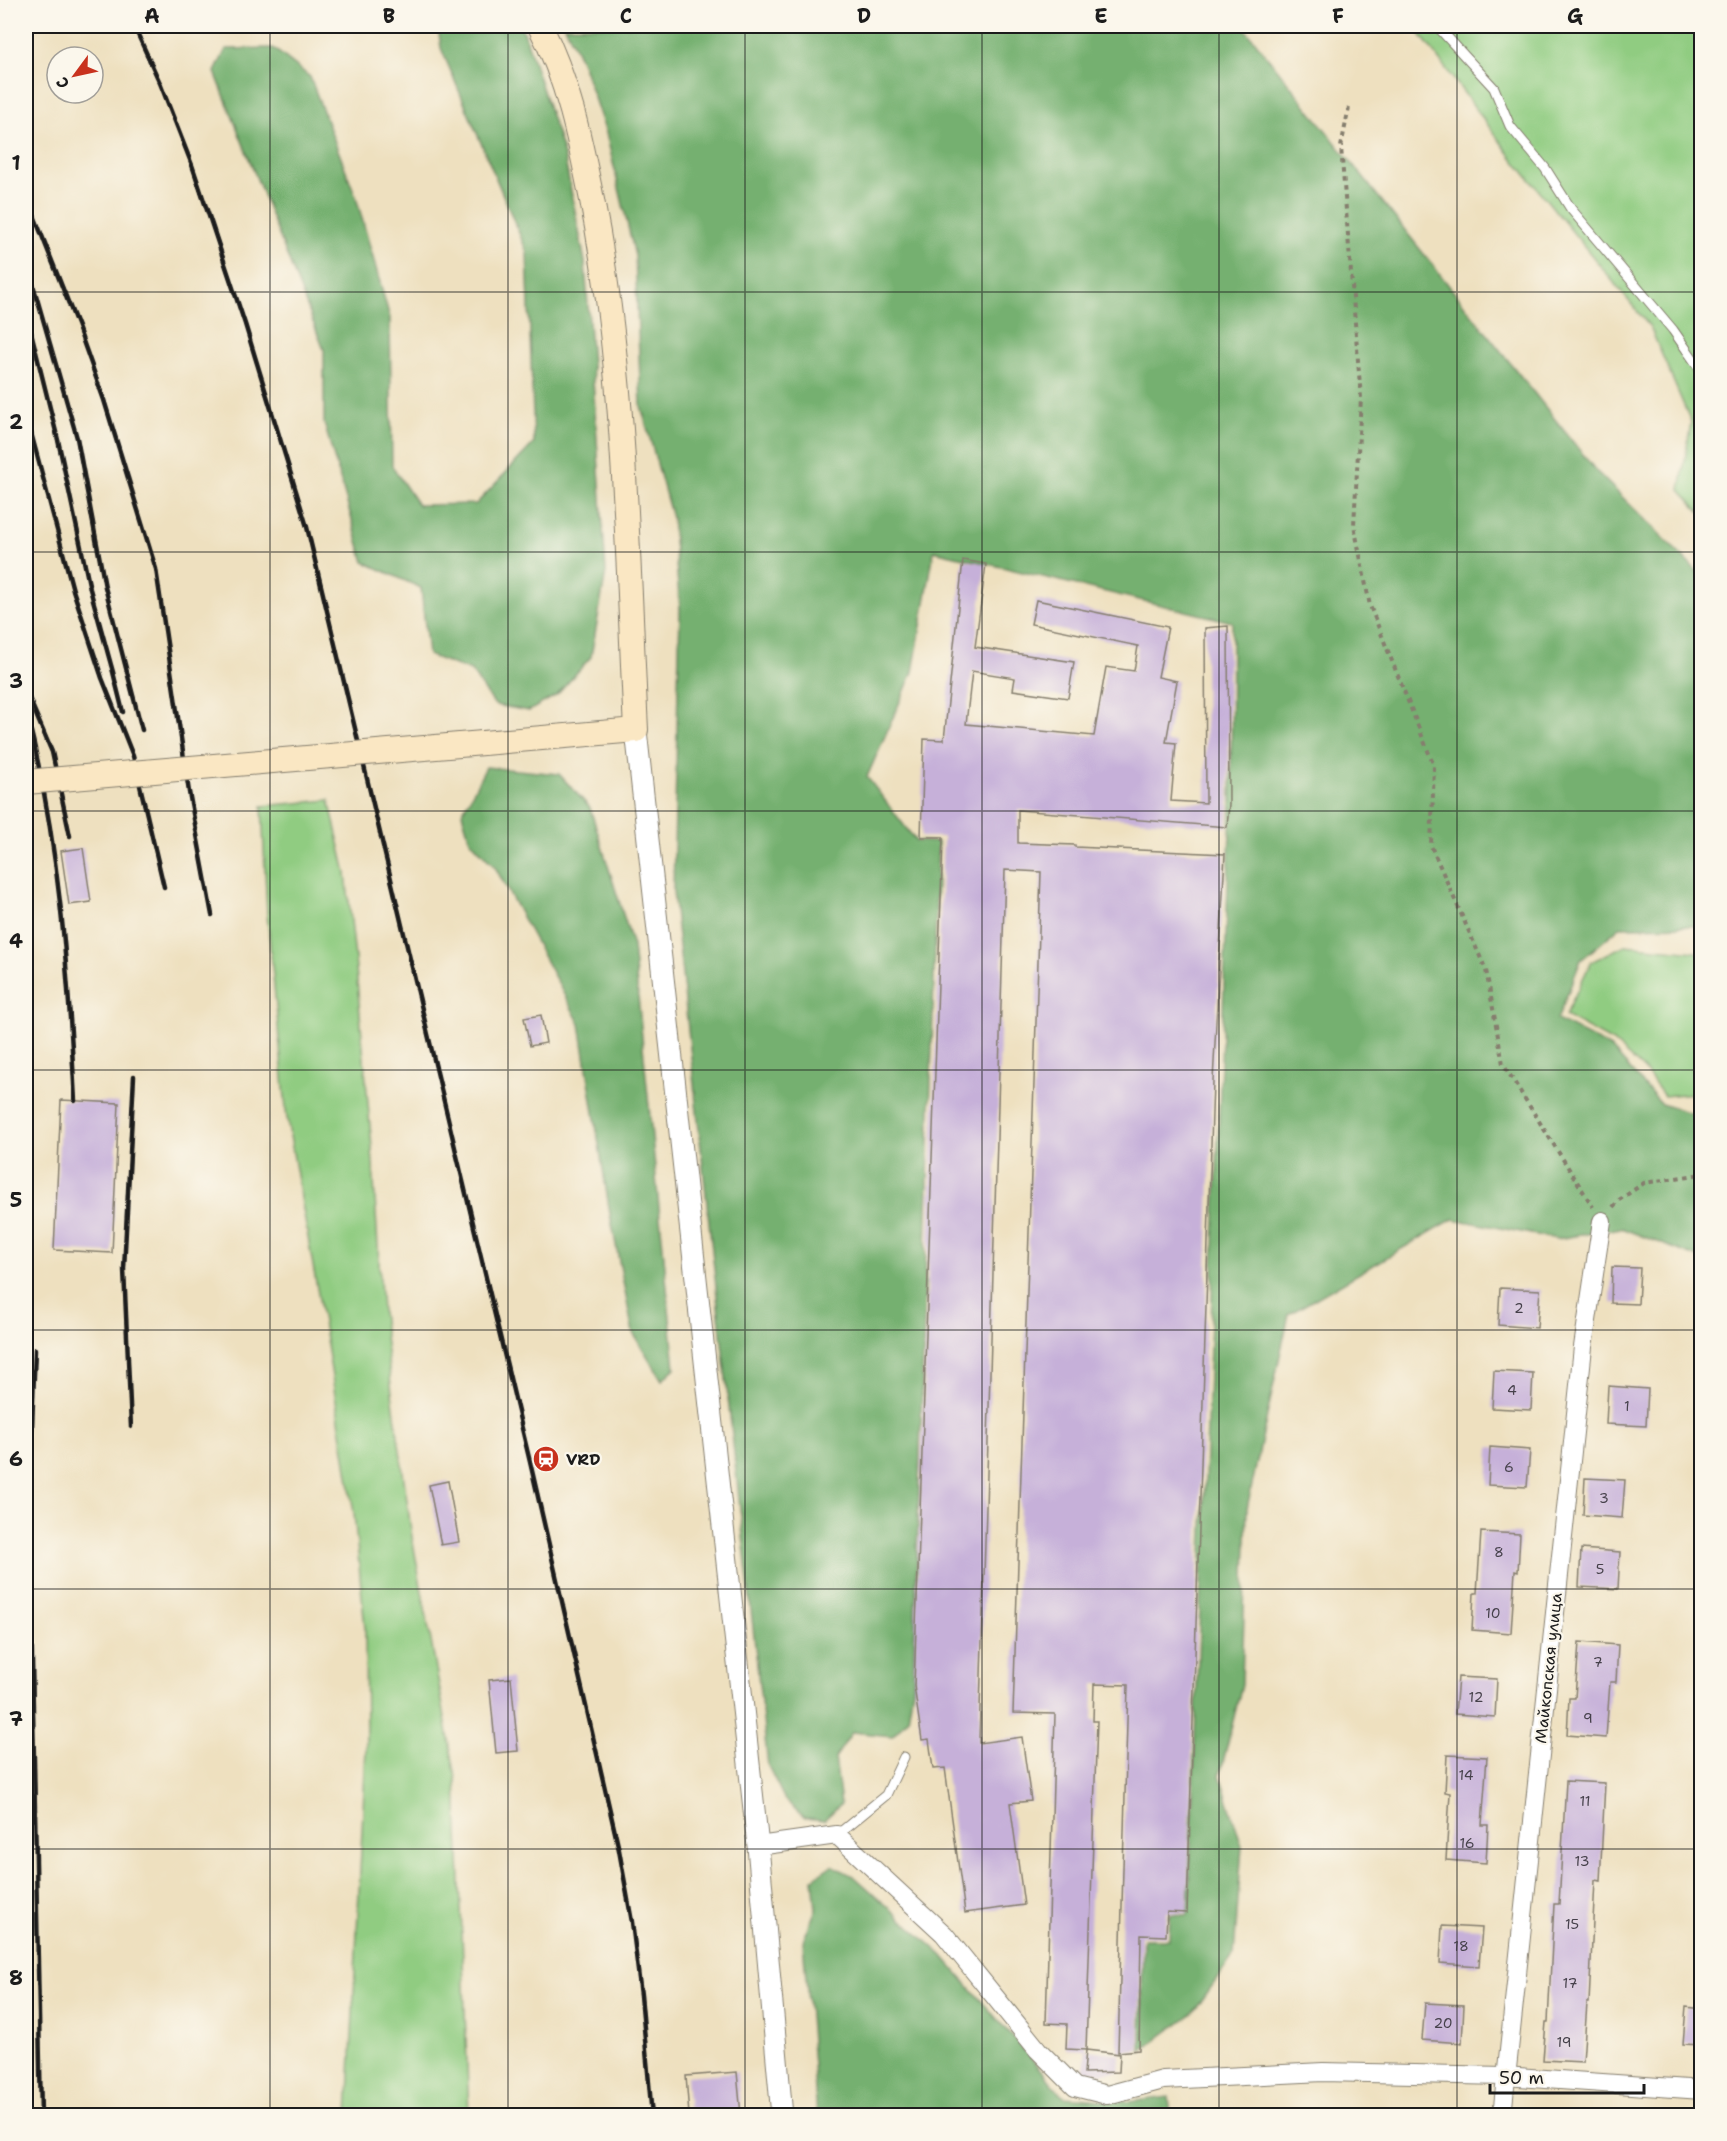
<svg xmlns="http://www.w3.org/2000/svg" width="1727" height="2141" viewBox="0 0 1727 2141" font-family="'Shantell Sans',sans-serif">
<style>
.green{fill:#90cc81;stroke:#56744e;stroke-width:1.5}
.forest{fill:#74b06f;stroke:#486646;stroke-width:1.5}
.building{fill:#c6b0d9}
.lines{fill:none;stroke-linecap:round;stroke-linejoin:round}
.service-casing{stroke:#857e6e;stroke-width:11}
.minor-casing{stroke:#857e6e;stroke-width:20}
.tertiary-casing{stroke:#857e6e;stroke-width:23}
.secondary-casing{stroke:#857e6e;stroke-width:26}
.path{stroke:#857e6e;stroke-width:4;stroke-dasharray:4.5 4.5;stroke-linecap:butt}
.service{stroke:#fff;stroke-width:9}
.minor{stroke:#fff;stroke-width:18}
.tertiary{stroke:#fff;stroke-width:21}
.secondary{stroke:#fae7c3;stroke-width:24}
.rail{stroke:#1c1c1c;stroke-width:4.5}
.secondary-bridge-casing{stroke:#857e6e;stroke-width:26;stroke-linecap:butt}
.secondary-bridge{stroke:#fae7c3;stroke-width:24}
.grid{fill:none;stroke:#1c1c1c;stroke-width:1.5;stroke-opacity:0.55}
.labels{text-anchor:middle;stroke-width:4.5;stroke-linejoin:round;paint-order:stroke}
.number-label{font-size:14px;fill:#46414b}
.poi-label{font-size:16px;font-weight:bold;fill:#1c1c1c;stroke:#fbf7ec;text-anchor:start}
.street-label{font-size:16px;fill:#1c1c1c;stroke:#fbf7ec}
.neatline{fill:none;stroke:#1c1c1c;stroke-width:2}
.grid-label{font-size:20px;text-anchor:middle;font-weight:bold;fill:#1c1c1c}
</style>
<rect width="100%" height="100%" fill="#fbf7ec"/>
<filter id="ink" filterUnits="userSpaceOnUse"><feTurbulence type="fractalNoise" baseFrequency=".0167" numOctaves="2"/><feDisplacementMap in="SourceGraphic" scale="12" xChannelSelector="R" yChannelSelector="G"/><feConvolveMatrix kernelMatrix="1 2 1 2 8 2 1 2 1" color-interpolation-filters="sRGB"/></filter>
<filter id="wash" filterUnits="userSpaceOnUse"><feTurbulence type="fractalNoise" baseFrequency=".008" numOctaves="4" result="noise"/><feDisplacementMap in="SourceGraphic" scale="24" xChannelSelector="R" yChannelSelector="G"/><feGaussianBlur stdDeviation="1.35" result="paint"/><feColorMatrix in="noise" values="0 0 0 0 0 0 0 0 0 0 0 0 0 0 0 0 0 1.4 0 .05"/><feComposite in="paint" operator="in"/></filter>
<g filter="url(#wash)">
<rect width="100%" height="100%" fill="#eee0bf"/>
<g class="green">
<path d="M 1414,26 L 1701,26 L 1701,513 L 1680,490 L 1691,422 L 1650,327 L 1514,160 Z"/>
<path d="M 329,800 L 346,873 L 355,958 L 372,1148 L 382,1312 L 392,1393 L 412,1537 L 456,1778 L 469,2115 L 348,2115 L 366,1749 L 365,1628 L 354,1513 L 326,1339 L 287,1119 L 267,914 L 262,806 Z"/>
<path d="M 1625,945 L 1696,952 L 1701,956 L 1701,1100 L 1694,1093 L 1664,1096 L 1646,1072 L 1613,1042 L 1565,1016 L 1591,962 Z"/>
</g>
<g class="forest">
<path d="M 438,26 L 519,26 L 524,32 L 564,155 L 585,262 L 606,572 L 591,657 L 557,695 L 529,711 L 495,705 L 471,671 L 428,655 L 421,588 L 364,562 L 324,423 L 324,350 L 215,72 L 226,49 L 273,48 L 310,77 L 356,197 L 390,318 L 392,466 L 418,505 L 476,504 L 534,443 L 527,252 L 441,48 Z"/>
<path d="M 565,26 L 1243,26 L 1596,471 L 1701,575 L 1701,928 L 1700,926 L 1620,927 L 1581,960 L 1557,1020 L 1611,1048 L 1661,1104 L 1701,1116 L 1701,1259 L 1621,1228 L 1557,1239 L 1453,1219 L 1289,1314 L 1247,1508 L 1242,1684 L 1220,1775 L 1242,1846 L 1234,1955 L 1193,2013 L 1141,2051 L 1143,1939 L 1169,1939 L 1170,1914 L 1188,1915 L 1231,805 L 1232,622 L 934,551 L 913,672 L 867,777 L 916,841 L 938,842 L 913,1689 L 908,1719 L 892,1736 L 852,1732 L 835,1758 L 841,1804 L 824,1820 L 805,1818 L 785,1800 L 768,1766 L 673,891 L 680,609 L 672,518 L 641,406 L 635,256 L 606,133 L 582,63 Z"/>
<path d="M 486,767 L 559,774 L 590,808 L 633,946 L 675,1368 L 662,1380 L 633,1333 L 610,1214 L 580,1024 L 495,867 L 470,840 L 462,813 Z"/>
<path d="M 832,1865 L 855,1877 L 942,1955 L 1064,2097 L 1128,2102 L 1169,2097 L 1171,2115 L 817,2115 L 803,1941 L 816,1909 L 813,1878 Z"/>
</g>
<g id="blocks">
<g class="building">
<path d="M 963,560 L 986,564 L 975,647 L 1074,662 L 1068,698 L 1013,690 L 1015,678 L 972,671 L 966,724 L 1094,736 L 1106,667 L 1134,671 L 1138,646 L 1031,624 L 1036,600 L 1168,627 L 1158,677 L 1177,681 L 1166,742 L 1176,743 L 1171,801 L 1206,803 L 1205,628 L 1228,626 L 1229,804 L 1227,827 L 1018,810 L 1018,843 L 1075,845 L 1075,847 L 1225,854 L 1213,1081 L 1187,1913 L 1167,1912 L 1166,1936 L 1141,1935 L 1139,2050 L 1118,2052 L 1128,1685 L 1094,1684 L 1093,1721 L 1097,1721 L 1086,2050 L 1066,2049 L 1067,2024 L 1046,2023 L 1055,1714 L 1013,1713 L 1041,872 L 1005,870 L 979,1743 L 1022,1737 L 1031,1801 L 1010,1803 L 1024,1905 L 965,1913 L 945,1768 L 933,1769 L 929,1739 L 922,1740 L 914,1686 L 943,837 L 921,837 L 924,739 L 944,740 Z"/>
<path d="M 83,848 L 91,902 L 69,905 L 61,851 Z"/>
<path d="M 541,1015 L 546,1043 L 530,1046 L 524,1018 Z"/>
<path d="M 61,1100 L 119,1103 L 112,1253 L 54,1250 Z"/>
<path d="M 1612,1267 L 1640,1268 L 1638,1304 L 1611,1303 Z"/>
<path d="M 1500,1288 L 1540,1290 L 1537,1328 L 1498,1325 Z"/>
<path d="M 1494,1371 L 1533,1373 L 1531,1410 L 1492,1408 Z"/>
<path d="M 1608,1386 L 1648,1389 L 1646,1426 L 1606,1424 Z"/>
<path d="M 1490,1447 L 1530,1450 L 1527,1487 L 1488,1485 Z"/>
<path d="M 1585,1478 L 1625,1480 L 1622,1518 L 1583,1515 Z"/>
<path d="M 448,1481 L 459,1542 L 441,1545 L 429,1485 Z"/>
<path d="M 1481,1532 L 1520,1534 L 1518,1572 L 1515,1571 L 1511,1633 L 1472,1630 L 1474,1593 L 1477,1593 Z"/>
<path d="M 1581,1549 L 1620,1552 L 1618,1589 L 1579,1587 Z"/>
<path d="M 1579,1642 L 1618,1645 L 1616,1682 L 1610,1682 L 1606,1738 L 1567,1735 L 1569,1698 L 1575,1698 Z"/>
<path d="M 1458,1677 L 1497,1679 L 1495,1717 L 1455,1714 Z"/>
<path d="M 511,1678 L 518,1751 L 496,1753 L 489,1680 Z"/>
<path d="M 1447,1755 L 1487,1757 L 1482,1825 L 1488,1825 L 1486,1863 L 1446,1860 L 1450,1793 L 1445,1792 Z"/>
<path d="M 1566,1781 L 1605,1783 L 1600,1881 L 1595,1880 L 1589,2003 L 1587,2003 L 1583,2062 L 1543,2060 L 1546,2022 L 1548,2022 L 1554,1904 L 1559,1904 Z"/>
<path d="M 1442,1926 L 1482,1928 L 1479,1966 L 1440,1963 Z"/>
<path d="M 1425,2003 L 1464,2005 L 1462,2043 L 1422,2040 Z"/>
<path d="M 1686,2007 L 1701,2009 L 1701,2045 L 1683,2044 Z"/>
<path d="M 1086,2050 L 1120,2054 L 1119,2072 L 1084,2073 Z"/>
<path d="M 737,2072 L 741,2115 L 689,2115 L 686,2076 Z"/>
</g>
</g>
</g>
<g filter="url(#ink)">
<use href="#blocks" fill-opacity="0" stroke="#857e6e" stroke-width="1.5"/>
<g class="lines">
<defs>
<g id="service">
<path d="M 1437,26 L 1494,88 L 1510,126 L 1545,168 L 1571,209 L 1673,330 L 1702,372"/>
<path d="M 837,1835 L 886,1795 L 904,1757"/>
</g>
<g id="minor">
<path d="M 758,1846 L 837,1835 L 944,1934 L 1038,2050 L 1075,2087 L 1107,2095 L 1163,2080 L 1323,2072 L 1504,2076 L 1702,2090"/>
<path d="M 1502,2116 L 1583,1347 L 1602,1221"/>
</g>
<path id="tertiary" d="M 636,730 L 758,1846 L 782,2116"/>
<path id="secondary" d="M 483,743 L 636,730 C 627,553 626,374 592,200 C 580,140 568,80 540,26"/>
</defs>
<use href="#service" class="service-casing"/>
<use href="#minor" class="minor-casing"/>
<use href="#tertiary" class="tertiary-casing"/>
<use href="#secondary" class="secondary-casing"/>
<g class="path">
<path d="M 1349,107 L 1341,147 L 1361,398 L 1354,525 L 1370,606 L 1434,766 L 1431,846 L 1486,970 L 1503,1064 L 1593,1207"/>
<path d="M 1613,1207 L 1619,1200 L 1644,1183 L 1702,1174"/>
</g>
<use href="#service" class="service"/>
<use href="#minor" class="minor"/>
<use href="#tertiary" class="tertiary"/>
<use href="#secondary" class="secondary"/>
<g class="rail">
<path d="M 134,26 L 160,83 L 192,165 L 245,324 L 307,527 L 530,1462 L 619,1850 L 632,1922 L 641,1995 L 652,2116"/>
<path d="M 26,195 L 78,327 L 104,400 L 156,569 L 189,792 L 212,915"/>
<path d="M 26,260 L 77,438 L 105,587 L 142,730"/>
<path d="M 26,312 L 58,440 L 90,589 L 113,672 L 123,712"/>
<path d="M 26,414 L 73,590 L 102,678 L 133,756 L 164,887"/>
<path d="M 26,691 L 52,752 L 70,836"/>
<path d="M 26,711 C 59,838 68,970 75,1101"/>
<path d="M 35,1349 L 29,1506 L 41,2116"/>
<path d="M 131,1427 L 124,1269 L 134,1076"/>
</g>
<defs>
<path id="secondary-bridge" d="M 26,782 L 483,743"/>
</defs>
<use href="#secondary-bridge" class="secondary-bridge-casing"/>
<use href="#secondary-bridge" class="secondary-bridge"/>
</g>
</g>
<path class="grid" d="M 270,26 L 270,2116M 508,26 L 508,2116M 745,26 L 745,2116M 982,26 L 982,2116M 1219,26 L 1219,2116M 1457,26 L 1457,2116M 26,292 L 1702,292M 26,552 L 1702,552M 26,811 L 1702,811M 26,1070 L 1702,1070M 26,1330 L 1702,1330M 26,1589 L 1702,1589M 26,1849 L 1702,1849"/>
<defs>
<symbol id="station-disc" viewBox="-11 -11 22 22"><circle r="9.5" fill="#c8321e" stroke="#fbf7ec"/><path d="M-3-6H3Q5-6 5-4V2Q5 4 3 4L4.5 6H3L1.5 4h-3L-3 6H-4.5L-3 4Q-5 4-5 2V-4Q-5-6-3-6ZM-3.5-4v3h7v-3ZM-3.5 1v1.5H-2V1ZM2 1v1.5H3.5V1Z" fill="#fff"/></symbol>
</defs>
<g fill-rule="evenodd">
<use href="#station-disc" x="531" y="1444" width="30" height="30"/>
</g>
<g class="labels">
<g class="number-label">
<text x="1519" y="1313">2</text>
<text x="1512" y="1395">4</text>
<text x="1627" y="1411">1</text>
<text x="1509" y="1472">6</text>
<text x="1604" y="1503">3</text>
<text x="1499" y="1557">8</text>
<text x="1600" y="1574">5</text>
<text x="1493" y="1618">10</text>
<text x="1598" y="1667">7</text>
<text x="1476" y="1702">12</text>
<text x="1588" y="1723">9</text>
<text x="1466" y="1780">14</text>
<text x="1585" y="1806">11</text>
<text x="1467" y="1848">16</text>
<text x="1582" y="1866">13</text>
<text x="1572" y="1929">15</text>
<text x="1461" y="1951">18</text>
<text x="1570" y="1988">17</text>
<text x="1443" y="2028">20</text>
<text x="1564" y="2047">19</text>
</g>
<g class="poi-label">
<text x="566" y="1465">VRD</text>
</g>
<g class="street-label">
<text transform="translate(1548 1668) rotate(-84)" y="6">Майкопская улица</text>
</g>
</g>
<rect width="1727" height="2141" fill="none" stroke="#fbf7ec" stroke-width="66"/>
<g transform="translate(75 75) rotate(237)"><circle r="28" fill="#fbf7ec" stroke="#a29f99" stroke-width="1.5"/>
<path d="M0-4.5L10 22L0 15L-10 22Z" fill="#c8321e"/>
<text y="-9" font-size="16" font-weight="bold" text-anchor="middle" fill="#1c1c1c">С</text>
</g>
<path d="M1490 2084v9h154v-9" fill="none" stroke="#1c1c1c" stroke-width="3"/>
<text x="1499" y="2084" font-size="18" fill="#1c1c1c" stroke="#fbf7ec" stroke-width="4.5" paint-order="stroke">50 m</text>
<rect x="33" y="33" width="1661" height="2075" class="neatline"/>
<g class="grid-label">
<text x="152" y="23">A</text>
<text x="389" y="23">B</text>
<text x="626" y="23">C</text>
<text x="864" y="23">D</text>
<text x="1101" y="23">E</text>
<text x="1338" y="23">F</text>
<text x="1575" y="23">G</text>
<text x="16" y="170">1</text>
<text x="16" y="429">2</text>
<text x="16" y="688">3</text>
<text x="16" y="948">4</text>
<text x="16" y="1207">5</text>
<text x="16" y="1466">6</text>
<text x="16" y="1726">7</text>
<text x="16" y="1985">8</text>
</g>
</svg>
